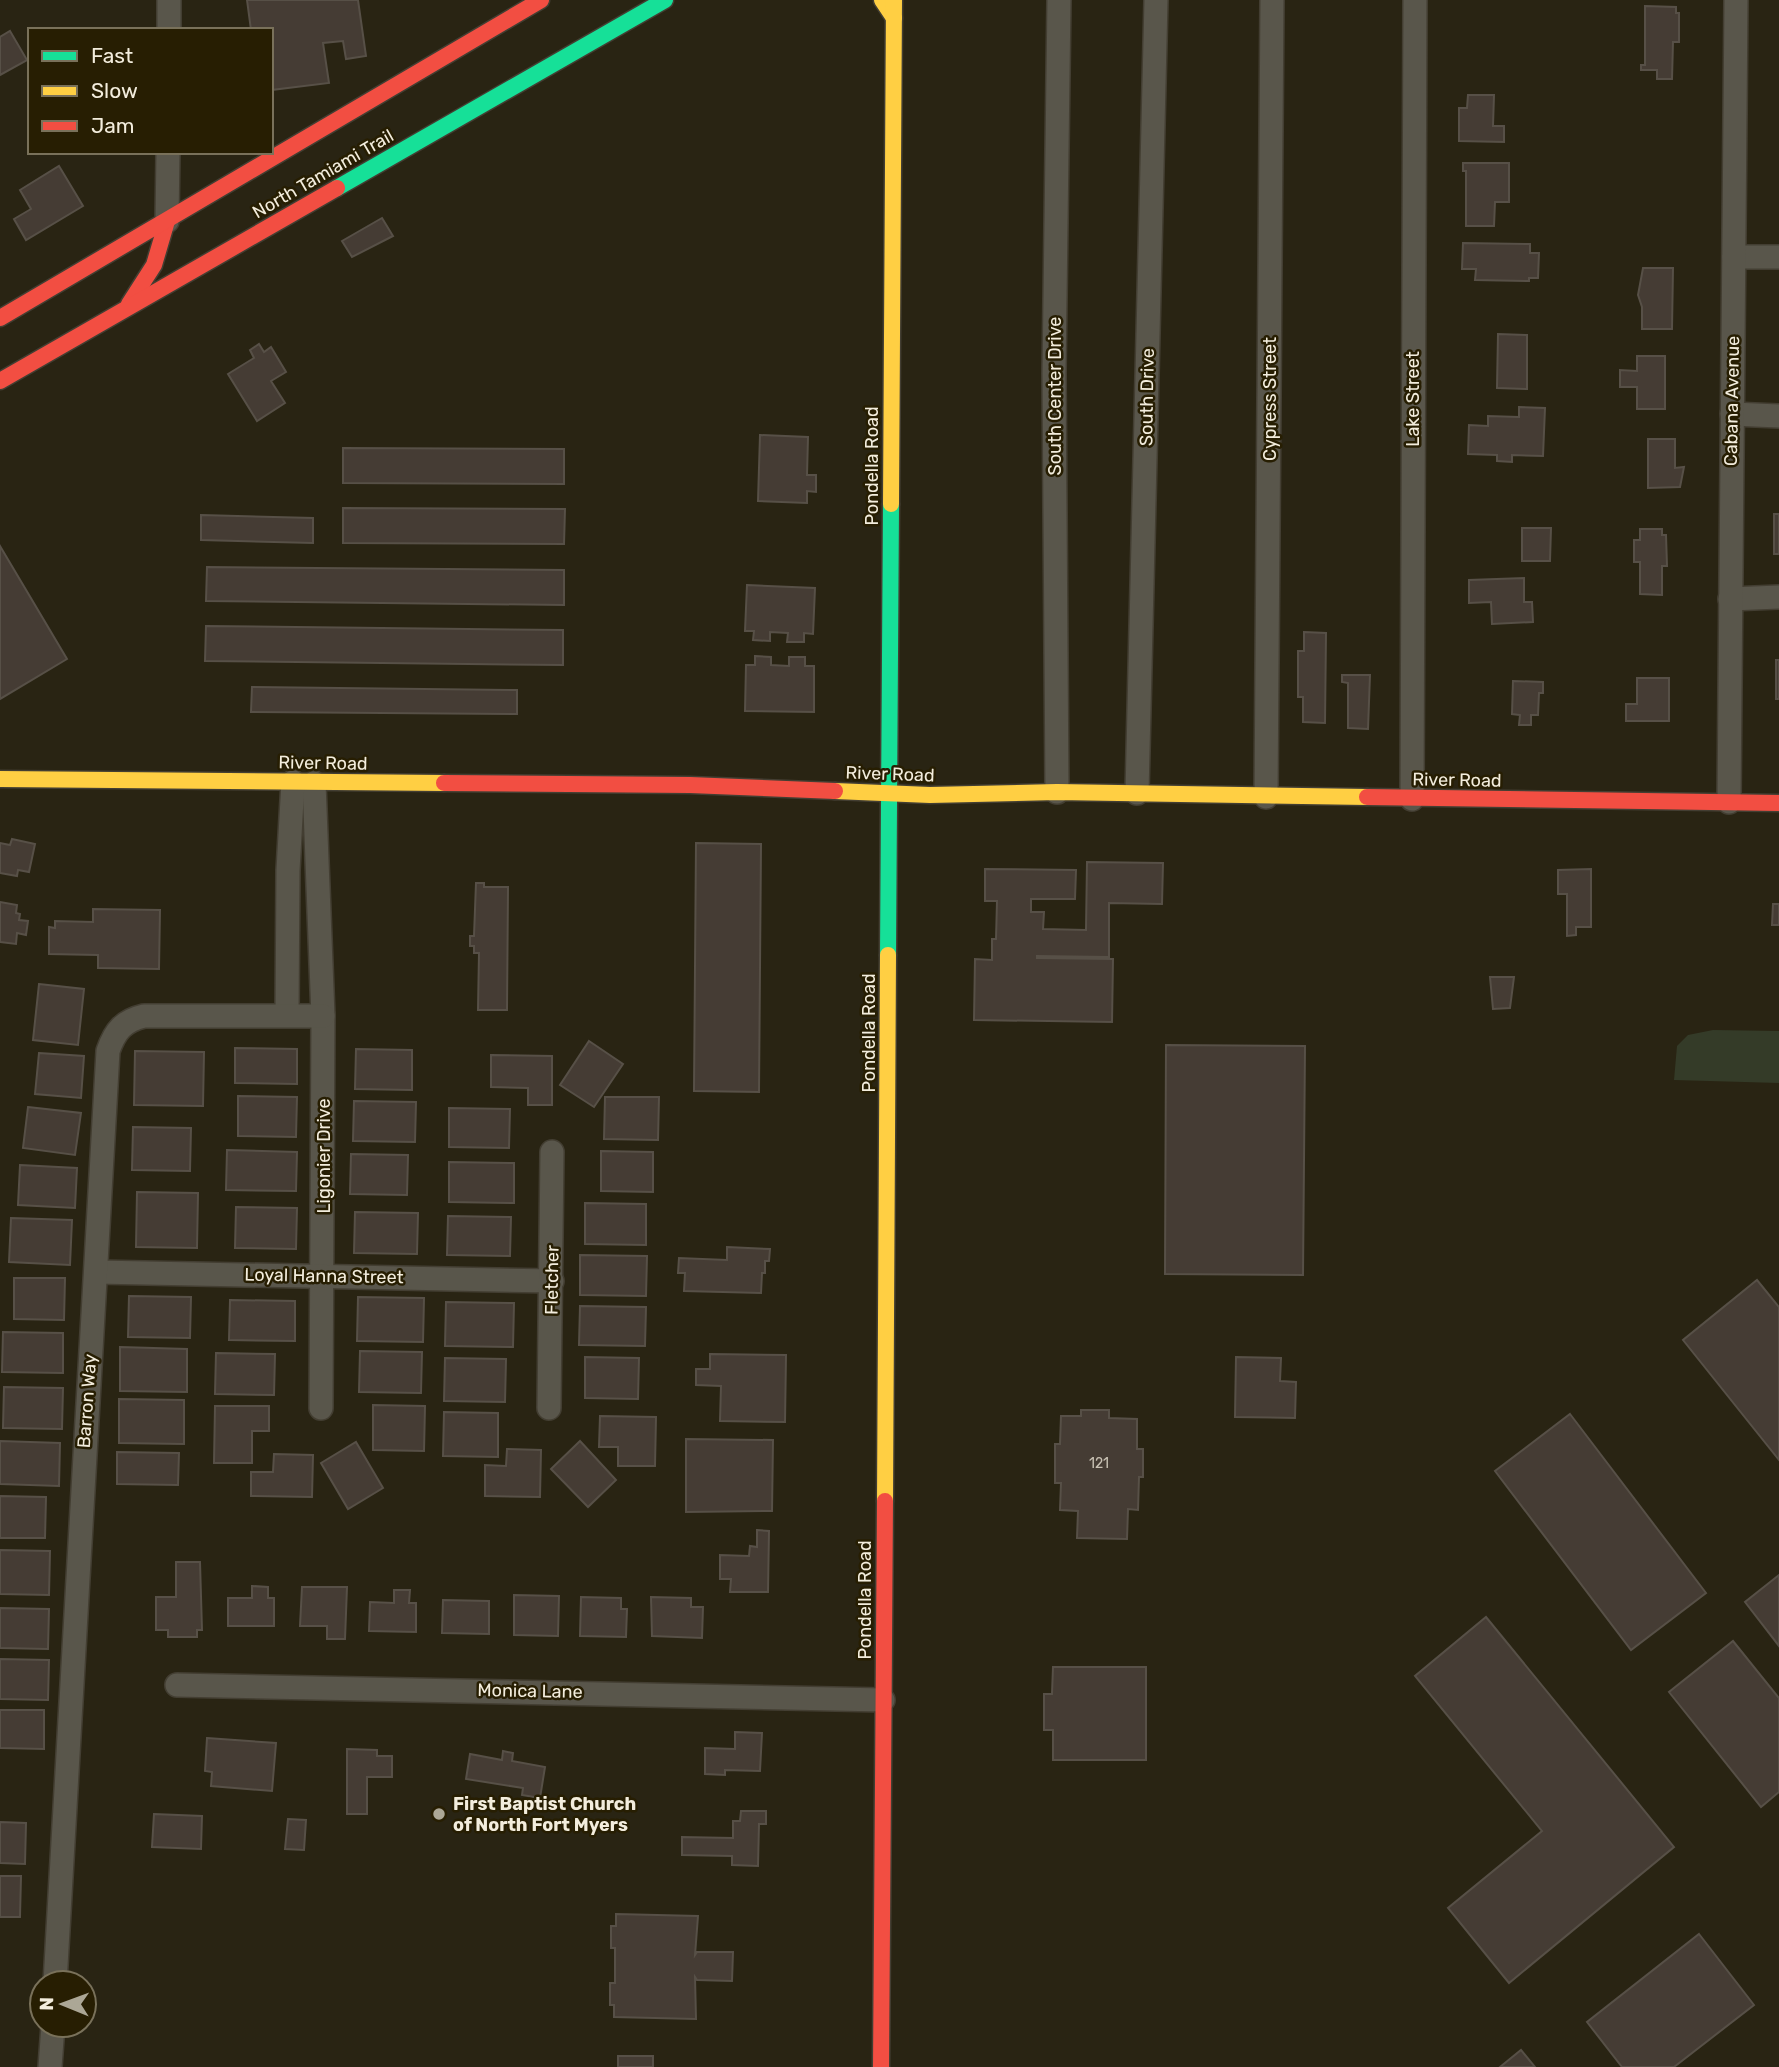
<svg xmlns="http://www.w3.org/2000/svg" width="1779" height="2067" viewBox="0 0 1779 2067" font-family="Rubik,sans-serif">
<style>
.green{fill:#343b28}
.building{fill:#453c34;stroke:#575047;stroke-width:2}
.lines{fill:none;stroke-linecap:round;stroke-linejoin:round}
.street-casing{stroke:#433e32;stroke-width:26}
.fast-casing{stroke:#433e32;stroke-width:19}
.slow-casing{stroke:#433e32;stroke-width:19}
.jam-casing{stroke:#433e32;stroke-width:19}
.street{stroke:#59564b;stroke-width:23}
.fast{stroke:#16e098;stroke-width:16}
.slow{stroke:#ffcf43;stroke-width:16}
.jam{stroke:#f24e42;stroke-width:16}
.poi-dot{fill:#aca796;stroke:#271e02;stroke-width:2.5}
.labels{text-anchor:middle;stroke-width:5;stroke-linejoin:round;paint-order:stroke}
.number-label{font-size:14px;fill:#c8c1b3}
.street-label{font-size:18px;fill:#f3eddd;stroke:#271e02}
.poi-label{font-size:18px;font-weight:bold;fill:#f3eddd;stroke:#271e02;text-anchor:start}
</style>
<rect width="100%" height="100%" fill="#292413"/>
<path class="green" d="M 1713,1030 L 1779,1031 L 1779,1083 L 1674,1080 L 1677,1046 L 1688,1035 Z"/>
<g class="building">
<path d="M 247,0 L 358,0 L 366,56 L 346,59 L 343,41 L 323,43 L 329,83 L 271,90 L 271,30 L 251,30 Z"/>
<path d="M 1645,6 L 1676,7 L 1676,13 L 1679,13 L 1679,42 L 1673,42 L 1672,79 L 1657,79 L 1657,70 L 1641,70 L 1641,65 L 1645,65 Z"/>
<path d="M 10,31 L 27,60 L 0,75 L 0,37 Z"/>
<path d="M 1468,95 L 1494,95 L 1493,126 L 1504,126 L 1504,142 L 1459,141 L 1459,108 L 1467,108 Z"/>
<path d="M 1463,163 L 1509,163 L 1509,202 L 1495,202 L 1494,226 L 1466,226 L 1466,171 L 1463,171 Z"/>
<path d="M 59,166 L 83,206 L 26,240 L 14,219 L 31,209 L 20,190 Z"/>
<path d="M 382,218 L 393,236 L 352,257 L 342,241 Z"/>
<path d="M 1463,243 L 1530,244 L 1530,253 L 1539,253 L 1538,278 L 1529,278 L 1529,281 L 1475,280 L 1476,269 L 1462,269 Z"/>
<path d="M 1643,268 L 1673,268 L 1672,329 L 1642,329 L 1642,307 L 1638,295 Z"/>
<path d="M 1498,334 L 1527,335 L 1527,389 L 1497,388 Z"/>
<path d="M 259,344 L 264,352 L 271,347 L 286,372 L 271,381 L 285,403 L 257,421 L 228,374 L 254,358 L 250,350 Z"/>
<path d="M 1637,356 L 1665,356 L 1665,409 L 1637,409 L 1637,387 L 1620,387 L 1620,370 L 1637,371 Z"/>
<path d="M 1519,407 L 1545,408 L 1543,456 L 1512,455 L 1512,462 L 1497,461 L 1497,455 L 1468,454 L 1469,425 L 1488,426 L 1488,416 L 1519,417 Z"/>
<path d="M 760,435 L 808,437 L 807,475 L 816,475 L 816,492 L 807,491 L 807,503 L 758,501 Z"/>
<path d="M 1648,439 L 1675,439 L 1675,468 L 1684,467 L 1680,487 L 1648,488 Z"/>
<path d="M 343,448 L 564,449 L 564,484 L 343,483 Z"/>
<path d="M 343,508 L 565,509 L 564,544 L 343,543 Z"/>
<rect x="1774" y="514" width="5" height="40"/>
<path d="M 201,515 L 313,518 L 313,543 L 201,540 Z"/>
<path d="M 1522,528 L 1551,528 L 1550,561 L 1522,561 Z"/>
<path d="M 1640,529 L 1662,529 L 1662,535 L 1666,535 L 1667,566 L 1662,566 L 1662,595 L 1640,594 L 1640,562 L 1634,562 L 1634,540 L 1640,540 Z"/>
<path d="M 0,546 L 67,659 L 0,699 Z"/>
<path d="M 207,567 L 564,570 L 564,605 L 206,601 Z"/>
<path d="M 1524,578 L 1524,602 L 1532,602 L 1533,622 L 1492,624 L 1491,602 L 1469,603 L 1469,580 Z"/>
<path d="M 747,585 L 815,588 L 813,634 L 804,633 L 804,642 L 787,642 L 788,633 L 770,632 L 770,641 L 753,640 L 754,631 L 745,631 Z"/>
<path d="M 206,626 L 563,630 L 563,665 L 205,661 Z"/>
<path d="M 1304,632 L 1326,633 L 1325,723 L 1303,722 L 1303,697 L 1298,697 L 1298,651 L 1304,651 Z"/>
<path d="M 755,656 L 771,657 L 771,665 L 789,666 L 789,657 L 805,657 L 805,666 L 814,666 L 814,712 L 745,711 L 746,665 L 755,665 Z"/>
<rect x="1776" y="660" width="3" height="39"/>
<path d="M 1342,675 L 1370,675 L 1368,729 L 1348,728 L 1348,683 L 1342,682 Z"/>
<path d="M 1637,678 L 1669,678 L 1669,721 L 1626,721 L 1626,704 L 1637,704 Z"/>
<path d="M 1513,681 L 1543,682 L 1543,693 L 1539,693 L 1538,715 L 1531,715 L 1531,725 L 1519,725 L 1520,715 L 1512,714 Z"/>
<path d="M 252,687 L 517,690 L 517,714 L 251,712 Z"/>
<path d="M 12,839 L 35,844 L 29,872 L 18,870 L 17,876 L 0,873 L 0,843 L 10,845 Z"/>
<path d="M 696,843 L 761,844 L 759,1092 L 694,1091 Z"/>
<path d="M 1087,862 L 1163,863 L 1162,904 L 1109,903 L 1109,957 L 1037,956 L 1037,958 L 1113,959 L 1112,1022 L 974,1020 L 975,959 L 992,960 L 992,939 L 996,939 L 997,901 L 985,901 L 985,869 L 1076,870 L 1075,899 L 1031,899 L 1031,912 L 1044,912 L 1043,929 L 1086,930 Z"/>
<path d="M 1591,869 L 1591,927 L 1576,927 L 1576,935 L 1567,936 L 1567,894 L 1558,894 L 1558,870 Z"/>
<path d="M 476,883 L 484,883 L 484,887 L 508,887 L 507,1010 L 478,1010 L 479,953 L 474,953 L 474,946 L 470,946 L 470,936 L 474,936 Z"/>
<path d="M 0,902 L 17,905 L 16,913 L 20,914 L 19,920 L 28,921 L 26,935 L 17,933 L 16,944 L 0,942 Z"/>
<path d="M 1773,904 L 1779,904 L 1779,925 L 1772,925 Z"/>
<path d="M 93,909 L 160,910 L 159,969 L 98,968 L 98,955 L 49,954 L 49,927 L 55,928 L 55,921 L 93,922 Z"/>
<path d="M 1490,977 L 1514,977 L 1510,1008 L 1493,1009 Z"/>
<path d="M 39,984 L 84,989 L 78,1045 L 33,1040 Z"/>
<path d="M 589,1041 L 623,1064 L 594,1107 L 560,1085 Z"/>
<path d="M 1166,1045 L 1305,1046 L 1303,1275 L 1165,1274 Z"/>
<path d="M 235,1048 L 297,1049 L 297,1084 L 235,1083 Z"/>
<path d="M 356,1049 L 412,1050 L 412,1090 L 355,1089 Z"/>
<path d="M 135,1051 L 204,1052 L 203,1106 L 134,1105 Z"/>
<path d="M 39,1053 L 84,1056 L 81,1098 L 35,1094 Z"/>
<path d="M 491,1055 L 552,1056 L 552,1105 L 528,1105 L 528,1088 L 491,1087 Z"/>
<path d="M 238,1096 L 297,1097 L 296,1137 L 238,1136 Z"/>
<path d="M 605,1097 L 659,1097 L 658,1140 L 604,1139 Z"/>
<path d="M 354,1101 L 416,1102 L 415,1142 L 353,1141 Z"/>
<path d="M 28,1107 L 81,1113 L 75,1155 L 23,1148 Z"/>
<path d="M 449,1108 L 510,1109 L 509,1148 L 449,1147 Z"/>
<path d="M 133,1127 L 191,1128 L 190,1171 L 132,1170 Z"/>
<path d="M 227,1150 L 297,1152 L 296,1191 L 226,1190 Z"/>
<path d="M 601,1151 L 653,1152 L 653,1192 L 601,1191 Z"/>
<path d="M 351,1154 L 408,1155 L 407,1195 L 350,1194 Z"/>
<path d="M 449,1162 L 514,1163 L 514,1203 L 449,1202 Z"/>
<path d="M 20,1165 L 77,1168 L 75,1208 L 18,1205 Z"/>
<path d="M 137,1192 L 198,1193 L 197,1248 L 136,1247 Z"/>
<path d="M 585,1203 L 646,1204 L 646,1245 L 585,1244 Z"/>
<path d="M 236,1207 L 297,1208 L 296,1249 L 235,1248 Z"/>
<path d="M 355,1212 L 418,1213 L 417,1254 L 354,1253 Z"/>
<path d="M 448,1216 L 511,1217 L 510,1256 L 447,1255 Z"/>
<path d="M 11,1218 L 72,1220 L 70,1265 L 9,1262 Z"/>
<path d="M 727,1247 L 770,1249 L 769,1261 L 765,1261 L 765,1273 L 762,1273 L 761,1293 L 684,1291 L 685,1273 L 678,1273 L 679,1258 L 727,1260 Z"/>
<path d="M 580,1255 L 647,1256 L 646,1296 L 580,1295 Z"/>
<path d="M 14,1278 L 65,1278 L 64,1320 L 14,1319 Z"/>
<path d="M 1757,1280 L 1779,1307 L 1779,1460 L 1683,1340 Z"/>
<path d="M 129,1296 L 191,1297 L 190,1338 L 128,1337 Z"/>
<path d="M 358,1297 L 424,1298 L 423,1342 L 357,1341 Z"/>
<path d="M 230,1300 L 295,1301 L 295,1341 L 229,1340 Z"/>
<path d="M 446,1302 L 514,1303 L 513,1347 L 445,1346 Z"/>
<path d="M 580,1306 L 646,1307 L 645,1346 L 579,1345 Z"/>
<path d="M 3,1332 L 63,1333 L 63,1373 L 2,1372 Z"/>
<path d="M 120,1347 L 187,1349 L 187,1392 L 120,1391 Z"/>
<path d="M 360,1351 L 422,1352 L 421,1393 L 359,1392 Z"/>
<path d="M 216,1353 L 275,1354 L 274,1395 L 215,1394 Z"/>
<path d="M 710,1354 L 786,1355 L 785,1422 L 720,1421 L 721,1386 L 696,1385 L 696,1369 L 710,1369 Z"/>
<path d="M 585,1357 L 639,1358 L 638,1399 L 585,1398 Z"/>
<path d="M 1236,1357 L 1281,1358 L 1280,1381 L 1296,1382 L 1295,1418 L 1235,1417 Z"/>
<path d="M 445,1358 L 506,1359 L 505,1402 L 444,1401 Z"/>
<path d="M 4,1387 L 63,1388 L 62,1429 L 3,1428 Z"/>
<path d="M 119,1399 L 184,1400 L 184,1444 L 119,1443 Z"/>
<path d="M 373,1405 L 425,1406 L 424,1451 L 373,1450 Z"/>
<path d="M 215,1406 L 269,1406 L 269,1431 L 252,1431 L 252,1463 L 214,1463 Z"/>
<path d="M 1081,1410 L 1109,1410 L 1109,1418 L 1137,1419 L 1137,1449 L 1143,1449 L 1143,1477 L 1139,1477 L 1138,1510 L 1128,1509 L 1127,1539 L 1077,1538 L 1078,1511 L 1060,1510 L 1061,1483 L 1055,1483 L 1055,1444 L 1060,1444 L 1061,1416 L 1081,1416 Z"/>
<path d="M 444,1412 L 498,1413 L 498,1457 L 443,1456 Z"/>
<path d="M 1570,1414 L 1706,1593 L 1631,1650 L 1495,1471 Z"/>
<path d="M 600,1416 L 656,1417 L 655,1466 L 618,1466 L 618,1447 L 599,1447 Z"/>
<path d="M 686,1439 L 773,1440 L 772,1511 L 686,1512 Z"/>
<path d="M 0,1441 L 60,1443 L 59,1486 L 0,1484 Z"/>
<path d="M 580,1441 L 616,1480 L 588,1507 L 551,1469 Z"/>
<path d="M 356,1442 L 383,1488 L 348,1509 L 321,1463 Z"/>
<path d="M 507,1449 L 541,1450 L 540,1497 L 485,1496 L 485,1465 L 506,1466 Z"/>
<path d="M 117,1452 L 179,1453 L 178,1485 L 117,1484 Z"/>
<path d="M 274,1454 L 313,1455 L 312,1497 L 251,1496 L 251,1472 L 273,1472 Z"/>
<path d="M 0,1496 L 46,1497 L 45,1538 L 0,1538 Z"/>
<path d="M 757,1530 L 769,1531 L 768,1592 L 730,1592 L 731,1579 L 720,1579 L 720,1555 L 749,1556 L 750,1546 L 757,1547 Z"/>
<path d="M 0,1550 L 50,1551 L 49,1595 L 0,1594 Z"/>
<path d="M 176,1562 L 200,1562 L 202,1630 L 197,1630 L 197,1637 L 168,1637 L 168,1630 L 156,1630 L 156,1597 L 176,1597 Z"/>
<path d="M 1779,1575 L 1779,1646 L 1745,1602 Z"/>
<path d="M 252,1586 L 268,1587 L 268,1598 L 274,1598 L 274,1626 L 228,1626 L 228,1598 L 252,1598 Z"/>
<path d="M 302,1587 L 347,1587 L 345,1639 L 327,1639 L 327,1626 L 300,1626 Z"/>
<path d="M 394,1590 L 410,1590 L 409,1603 L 416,1603 L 416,1632 L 369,1631 L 370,1602 L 394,1603 Z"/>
<path d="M 514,1595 L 559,1596 L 558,1636 L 514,1635 Z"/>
<path d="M 581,1597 L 621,1598 L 621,1609 L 627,1609 L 626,1637 L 580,1636 Z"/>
<path d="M 651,1597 L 691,1598 L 691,1607 L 703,1607 L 702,1638 L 652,1636 Z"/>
<path d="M 443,1600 L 489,1601 L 489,1634 L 442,1633 Z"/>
<path d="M 0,1608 L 49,1609 L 48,1649 L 0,1648 Z"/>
<path d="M 1486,1617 L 1674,1847 L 1509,1983 L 1448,1908 L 1542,1831 L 1415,1676 Z"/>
<path d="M 1733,1641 L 1779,1698 L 1779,1792 L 1761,1807 L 1669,1692 Z"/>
<path d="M 0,1659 L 49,1660 L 48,1700 L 0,1699 Z"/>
<path d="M 1053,1667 L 1146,1667 L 1146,1760 L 1053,1760 L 1053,1730 L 1044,1730 L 1044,1694 L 1052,1694 Z"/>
<path d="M 0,1710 L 44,1710 L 44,1749 L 0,1748 Z"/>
<path d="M 735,1732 L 762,1733 L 760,1771 L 725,1770 L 725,1775 L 705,1774 L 705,1748 L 735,1749 Z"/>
<path d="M 207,1738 L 276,1743 L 272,1791 L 211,1786 L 212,1772 L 205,1771 Z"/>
<path d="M 347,1749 L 377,1750 L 377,1756 L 392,1756 L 392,1777 L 367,1777 L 367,1814 L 347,1814 Z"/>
<path d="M 503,1751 L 513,1753 L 512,1761 L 545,1767 L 540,1798 L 522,1795 L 523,1788 L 466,1779 L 470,1754 L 502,1760 Z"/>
<path d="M 741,1811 L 766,1811 L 766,1824 L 759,1824 L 758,1866 L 732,1865 L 732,1856 L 682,1855 L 682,1837 L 733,1838 L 733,1821 L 740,1821 Z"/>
<path d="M 154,1814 L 202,1816 L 201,1849 L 152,1847 Z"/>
<path d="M 288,1819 L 306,1820 L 304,1850 L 285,1849 Z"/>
<path d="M 0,1822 L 26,1823 L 25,1864 L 0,1863 Z"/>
<path d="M 0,1876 L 21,1876 L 20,1917 L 0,1917 Z"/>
<path d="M 616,1914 L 698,1916 L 695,1955 L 697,1952 L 733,1952 L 732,1981 L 697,1980 L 695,1977 L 696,2019 L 614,2017 L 614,2005 L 610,2005 L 610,1983 L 615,1983 L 615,1948 L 611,1948 L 611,1926 L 616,1926 Z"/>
<path d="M 1699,1934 L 1754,2005 L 1674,2067 L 1622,2067 L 1587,2022 Z"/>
<path d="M 1521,2050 L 1535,2067 L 1500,2067 Z"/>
<rect x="618" y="2056" width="35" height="11"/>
</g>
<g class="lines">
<defs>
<g id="street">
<path d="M 169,30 L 169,0"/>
<path d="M 167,221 L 168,152"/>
<path d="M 1734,257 L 1779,257"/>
<path d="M 1732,414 L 1779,416"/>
<path d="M 1730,599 L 1779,597"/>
<path d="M 314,783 L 323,1016 L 321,1408"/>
<path d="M 1057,792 L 1054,373 L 1059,0"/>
<path d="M 1137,793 L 1156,0"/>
<path d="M 1266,797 L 1272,0"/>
<path d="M 1412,799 L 1415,0"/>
<path d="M 1729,802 L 1736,0"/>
<path d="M 287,1015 L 288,870 L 293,782"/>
<path d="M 97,1272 L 552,1281"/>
<path d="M 549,1408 L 552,1152"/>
<path d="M 177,1685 L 883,1700"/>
<path d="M 55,1983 L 108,1051 C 115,1031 123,1021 144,1016 L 323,1016"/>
<path d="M 50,2067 L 53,2025"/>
</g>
<g id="fast">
<path d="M 337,188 L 665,0"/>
<path d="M 888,955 L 891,504"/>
</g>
<g id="slow">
<path d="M 882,0 L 894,18"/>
<path d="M 891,504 L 894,0"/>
<path d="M 0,779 L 444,783"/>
<path d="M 835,791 L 930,795 L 1057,792 L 1367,797"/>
<path d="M 885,1501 L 888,955"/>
</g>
<g id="jam">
<path d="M 129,304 L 154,265 L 167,221"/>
<path d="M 0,318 L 541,0"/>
<path d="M 0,381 L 337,188"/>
<path d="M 444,783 L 690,785 L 835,791"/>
<path d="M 1367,797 L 1779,803"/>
<path d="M 881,2067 L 885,1501"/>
</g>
</defs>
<use href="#street" class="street-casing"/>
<use href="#fast" class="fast-casing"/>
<use href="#slow" class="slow-casing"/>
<use href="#jam" class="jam-casing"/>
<use href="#street" class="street"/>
<use href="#fast" class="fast"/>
<use href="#slow" class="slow"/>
<use href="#jam" class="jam"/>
</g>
<circle class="poi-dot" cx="439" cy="1814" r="7"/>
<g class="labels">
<g class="number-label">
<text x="1099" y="1468">121</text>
</g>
<g class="street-label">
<text transform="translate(323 174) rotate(-30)" y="6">North Tamiami Trail</text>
<text transform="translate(1055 396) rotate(-90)" y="6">South Center Drive</text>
<text transform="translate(1147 397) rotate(-89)" y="6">South Drive</text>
<text transform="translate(1270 399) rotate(-90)" y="6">Cypress Street</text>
<text transform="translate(1413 399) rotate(-90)" y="6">Lake Street</text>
<text transform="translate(1732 401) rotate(-89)" y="6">Cabana Avenue</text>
<text transform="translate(872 466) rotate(-90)" y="6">Pondella Road</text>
<text transform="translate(323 763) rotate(1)" y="6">River Road</text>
<text transform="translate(890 774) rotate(2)" y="6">River Road</text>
<text transform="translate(1457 780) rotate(1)" y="6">River Road</text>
<text transform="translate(869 1033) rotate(-90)" y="6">Pondella Road</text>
<text transform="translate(324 1156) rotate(-90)" y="6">Ligonier Drive</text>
<text transform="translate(324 1276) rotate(1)" y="6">Loyal Hanna Street</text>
<text transform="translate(552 1280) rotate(-89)" y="6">Fletcher</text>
<text transform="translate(87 1401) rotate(-86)" y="6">Barron Way</text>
<text transform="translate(865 1600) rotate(-90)" y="6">Pondella Road</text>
<text transform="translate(530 1691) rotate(1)" y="6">Monica Lane</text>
</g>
<g class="poi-label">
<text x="453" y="1810">First Baptist Church<tspan x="453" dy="21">of North Fort Myers</tspan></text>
</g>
</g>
<rect x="28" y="28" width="245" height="126" fill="#271e02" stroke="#79715a" stroke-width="2"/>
<rect x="42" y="51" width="35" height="10" fill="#16e098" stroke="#79715a" stroke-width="2"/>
<text x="91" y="63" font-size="21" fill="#f3eddd">Fast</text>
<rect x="42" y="86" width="35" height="10" fill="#ffcf43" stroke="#79715a" stroke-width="2"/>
<text x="91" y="98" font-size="21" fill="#f3eddd">Slow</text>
<rect x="42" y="121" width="35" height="10" fill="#f24e42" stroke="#79715a" stroke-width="2"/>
<text x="91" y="133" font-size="21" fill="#f3eddd">Jam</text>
<g transform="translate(63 2004) rotate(271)"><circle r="33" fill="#271e02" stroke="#79715a" stroke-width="2"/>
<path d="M0-5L12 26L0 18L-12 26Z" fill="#aca796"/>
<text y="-10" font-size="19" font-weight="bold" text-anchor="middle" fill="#f3eddd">N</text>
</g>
</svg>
